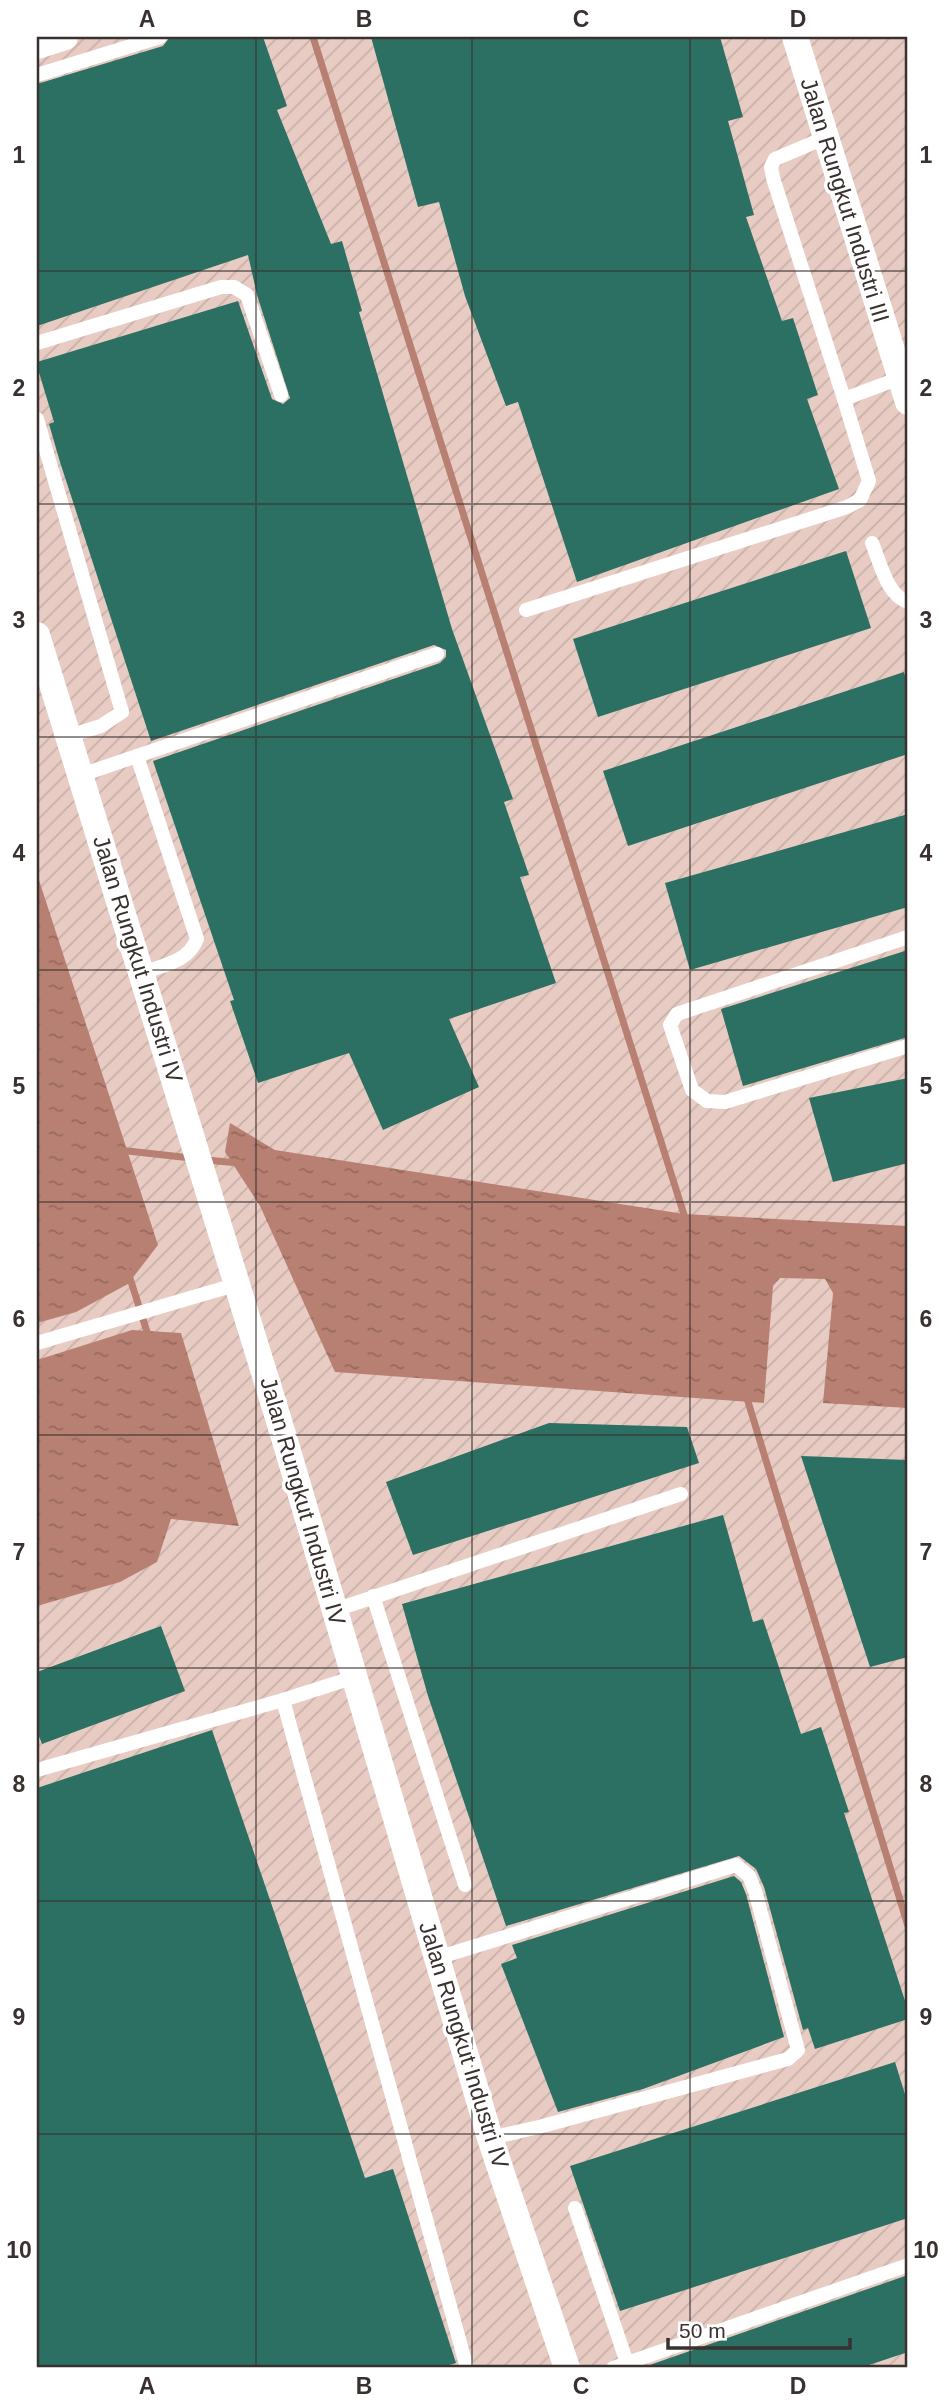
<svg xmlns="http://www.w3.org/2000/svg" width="945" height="2405" viewBox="0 0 945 2405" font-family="Helvetica,sans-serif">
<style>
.industrial{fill:url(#industrial-furrows)}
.water{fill:url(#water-ripples)}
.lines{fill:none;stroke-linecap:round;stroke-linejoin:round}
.stream{stroke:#b88072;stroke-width:7}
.building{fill:#2b7062}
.lane{stroke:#fff;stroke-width:14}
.street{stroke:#fff;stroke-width:26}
.grid{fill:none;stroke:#39312f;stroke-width:2;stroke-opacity:0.55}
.labels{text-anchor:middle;stroke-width:7;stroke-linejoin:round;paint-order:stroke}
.street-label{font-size:23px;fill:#39312f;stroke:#fff}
.neatline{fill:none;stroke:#39312f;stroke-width:2.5}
.grid-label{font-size:23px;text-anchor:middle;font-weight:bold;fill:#39312f}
</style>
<defs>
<pattern id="industrial-furrows" width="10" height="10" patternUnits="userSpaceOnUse" patternTransform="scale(1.75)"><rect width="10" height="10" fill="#e8ccc4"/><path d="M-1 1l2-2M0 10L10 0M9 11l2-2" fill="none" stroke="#c8b0a9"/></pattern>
<pattern id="water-ripples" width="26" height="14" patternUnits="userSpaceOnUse" patternTransform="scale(1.75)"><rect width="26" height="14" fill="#b88072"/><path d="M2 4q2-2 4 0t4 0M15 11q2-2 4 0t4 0" fill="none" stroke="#97695e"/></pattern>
</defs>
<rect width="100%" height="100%" fill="#efdbd5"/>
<rect class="industrial" x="37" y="37" width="871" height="2331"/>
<g class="water">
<path d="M 37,874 L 158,1245 L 128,1284 L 76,1312 L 37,1323 Z"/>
<path d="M 230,1123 L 275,1150 L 684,1214 L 908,1226 L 908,1408 L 823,1403 L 833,1293 L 825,1279 L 780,1278 L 773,1286 L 764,1403 L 335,1372 L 260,1206 L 225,1152 Z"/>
<path d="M 132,1330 L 181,1333 L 239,1526 L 171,1519 L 157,1562 L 120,1582 L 37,1606 L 37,1360 Z"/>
</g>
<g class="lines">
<g class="stream">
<path d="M 313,37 L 686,1221"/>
<path d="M 119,1150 L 191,1158"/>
<path d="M 206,1160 L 239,1163"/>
<path d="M 128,1272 L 149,1338"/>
<path d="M 746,1395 L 908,1926"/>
</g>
</g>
<g class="building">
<path d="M 170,37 L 263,37 L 287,106 L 277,110 L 331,244 L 342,241 L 362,311 L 359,312 L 452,629 L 513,799 L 504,802 L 529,875 L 520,877 L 556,983 L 449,1019 L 479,1087 L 383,1130 L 349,1053 L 258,1083 L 230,1001 L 234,1000 L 153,761 L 440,663 L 446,657 L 446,650 L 434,645 L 151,741 L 60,462 L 49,424 L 54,422 L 37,366 L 37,362 L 238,301 L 272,399 L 283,404 L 290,398 L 257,295 L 248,255 L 37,326 L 37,84 L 163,46 Z"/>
<path d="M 371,37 L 720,37 L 743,117 L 728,121 L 754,215 L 746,217 L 782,321 L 793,318 L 818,395 L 807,399 L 839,489 L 577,582 L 518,402 L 506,406 L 465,296 L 439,202 L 418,207 Z"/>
<path d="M 846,551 L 871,628 L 598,717 L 573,639 Z"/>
<path d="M 904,672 L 908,687 L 908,754 L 628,846 L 603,771 Z"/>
<path d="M 908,814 L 908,907 L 690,970 L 665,883 Z"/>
<path d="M 908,950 L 908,1037 L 743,1086 L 721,1009 Z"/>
<path d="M 908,1078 L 908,1163 L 833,1182 L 809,1098 Z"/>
<path d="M 549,1423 L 687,1427 L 699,1463 L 413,1555 L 386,1482 Z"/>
<path d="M 801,1456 L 908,1460 L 908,1657 L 870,1667 Z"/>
<path d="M 723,1515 L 753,1622 L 763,1619 L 801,1734 L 821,1727 L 849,1812 L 844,1813 L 908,2010 L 908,2019 L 815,2049 L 808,2028 L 803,2030 L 764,1887 L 756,1869 L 739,1856 L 506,1926 L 428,1696 L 402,1604 Z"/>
<path d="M 161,1626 L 185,1691 L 42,1744 L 37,1731 L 37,1672 Z"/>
<path d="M 212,1730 L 365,2178 L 393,2169 L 456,2363 L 439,2368 L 37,2368 L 37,1788 Z"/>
<path d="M 734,1876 L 741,1882 L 746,1894 L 784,2037 L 643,2089 L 558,2112 L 501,1964 L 517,1958 L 512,1945 Z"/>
<path d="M 895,2062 L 908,2104 L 908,2218 L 620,2311 L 570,2166 Z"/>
<path d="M 908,2275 L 908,2352 L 860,2368 L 641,2368 Z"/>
</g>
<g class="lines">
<g class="lane">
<path d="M 37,75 L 160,37"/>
<path d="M 827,137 L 775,159 L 771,167 L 773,178 L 844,399 L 900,378"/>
<path d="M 37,343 L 221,287 L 234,287 L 247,295 L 281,395"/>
<path d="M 37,419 L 122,712 L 101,726 L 69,736"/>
<path d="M 872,543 C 880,562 887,596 908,602"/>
<path d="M 526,610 L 847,507 L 860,500 L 869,481 L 844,399"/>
<path d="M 137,756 L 197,939 C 188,962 164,965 142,973"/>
<path d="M 81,775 L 437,654"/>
<path d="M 908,937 L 677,1014 L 670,1025 L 692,1090 L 707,1101 L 725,1102 L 908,1046"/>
<path d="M 37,1343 L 238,1284"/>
<path d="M 373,1596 L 465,1885"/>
<path d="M 335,1610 L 681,1494"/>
<path d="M 355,1677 L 283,1700 L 467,2368"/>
<path d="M 37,1770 L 283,1700"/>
<path d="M 437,1958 L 736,1865 L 749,1876 L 755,1891 L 798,2050 L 788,2059 L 539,2127 L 490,2138"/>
<path d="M 575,2208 L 627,2363"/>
<path d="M 613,2368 L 908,2265"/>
</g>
<g class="street">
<path d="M 795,37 L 908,402"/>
<path d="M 37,46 L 65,37"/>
<path d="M 37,635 L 283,1434 L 490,2138 L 567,2368"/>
</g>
</g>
<path class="grid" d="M 256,37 L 256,2368M 472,37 L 472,2368M 690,37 L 690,2368M 37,271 L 908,271M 37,504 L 908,504M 37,737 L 908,737M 37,970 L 908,970M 37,1202 L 908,1202M 37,1435 L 908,1435M 37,1668 L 908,1668M 37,1901 L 908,1901M 37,2134 L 908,2134"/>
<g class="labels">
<g class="street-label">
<text transform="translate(845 200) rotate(73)" y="8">Jalan Rungkut Industri III</text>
<text transform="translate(138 959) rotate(73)" y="8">Jalan Rungkut Industri IV</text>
<text transform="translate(303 1501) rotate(74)" y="8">Jalan Rungkut Industri IV</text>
<text transform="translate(464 2045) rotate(73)" y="8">Jalan Rungkut Industri IV</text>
</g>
</g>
<rect width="945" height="2405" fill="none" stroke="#ffffff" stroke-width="77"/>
<path d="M668 2338v10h182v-10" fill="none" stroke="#39312f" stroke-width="3.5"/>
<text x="679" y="2338" font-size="21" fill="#39312f" stroke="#ffffff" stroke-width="5" paint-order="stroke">50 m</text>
<rect x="38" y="38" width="868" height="2328" class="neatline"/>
<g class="grid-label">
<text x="147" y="27">A</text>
<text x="364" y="27">B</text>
<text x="581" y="27">C</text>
<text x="798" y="27">D</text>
<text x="19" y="163">1</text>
<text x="926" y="163">1</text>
<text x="19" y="396">2</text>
<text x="926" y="396">2</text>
<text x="19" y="628">3</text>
<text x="926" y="628">3</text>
<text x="19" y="861">4</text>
<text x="926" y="861">4</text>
<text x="19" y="1094">5</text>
<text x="926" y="1094">5</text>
<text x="19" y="1327">6</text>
<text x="926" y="1327">6</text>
<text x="19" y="1560">7</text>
<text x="926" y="1560">7</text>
<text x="19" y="1792">8</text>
<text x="926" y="1792">8</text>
<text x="19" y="2025">9</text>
<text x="926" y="2025">9</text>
<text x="19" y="2258">10</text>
<text x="926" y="2258">10</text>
<text x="147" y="2394">A</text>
<text x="364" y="2394">B</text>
<text x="581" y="2394">C</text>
<text x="798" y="2394">D</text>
</g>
</svg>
